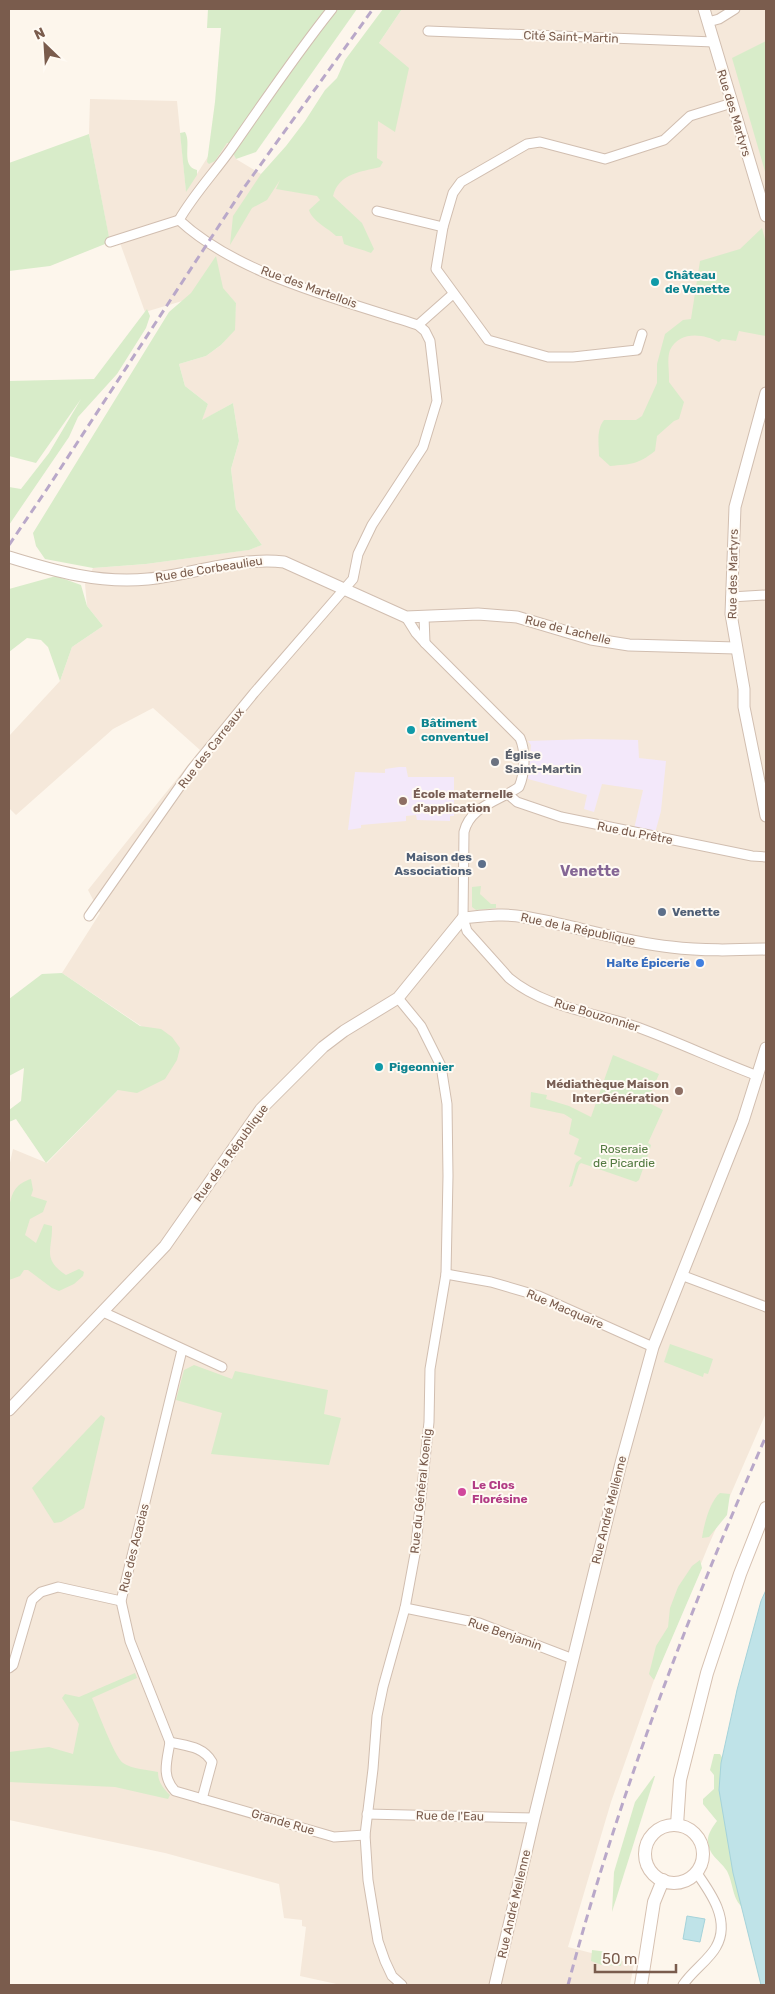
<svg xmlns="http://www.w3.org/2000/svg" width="775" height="1994" viewBox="0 0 775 1994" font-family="Rubik,sans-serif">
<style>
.residential{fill:#f5e8da}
.education{fill:#f3e8fa}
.green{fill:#d8ecc9}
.water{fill:#bfe3e8;stroke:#a5d3da}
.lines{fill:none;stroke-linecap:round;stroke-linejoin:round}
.minor-casing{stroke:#d1beb0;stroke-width:11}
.tertiary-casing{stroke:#d1beb0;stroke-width:13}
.secondary-casing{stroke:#d6c0b0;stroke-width:14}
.minor{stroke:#fff;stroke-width:9}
.tertiary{stroke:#fff;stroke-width:11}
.secondary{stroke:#fff;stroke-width:12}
.rail{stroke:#b9a8c9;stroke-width:3;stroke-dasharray:8 5;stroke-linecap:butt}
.culture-dot{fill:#0f9aa8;stroke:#fffaf3;stroke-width:2}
.worship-dot{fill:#6b7280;stroke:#fffaf3;stroke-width:2}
.education-dot{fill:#8d6e63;stroke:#fffaf3;stroke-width:2}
.service-dot{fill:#5c6f8a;stroke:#fffaf3;stroke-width:2}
.shop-dot{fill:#3f7fe0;stroke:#fffaf3;stroke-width:2}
.hotel-dot{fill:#d1479c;stroke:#fffaf3;stroke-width:2}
.labels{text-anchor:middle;stroke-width:4;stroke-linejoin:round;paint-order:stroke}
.street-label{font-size:12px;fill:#7a5c4d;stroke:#fffaf3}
.culture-label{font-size:12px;font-weight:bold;fill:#0d838f;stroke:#fffaf3;text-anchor:start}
.worship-label{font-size:12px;font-weight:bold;fill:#5b616d;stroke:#fffaf3;text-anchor:start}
.education-label{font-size:12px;font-weight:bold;fill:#785e54;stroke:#fffaf3;text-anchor:start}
.service-label{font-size:12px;font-weight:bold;fill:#4e5e75;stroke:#fffaf3;text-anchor:end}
.shop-label{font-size:12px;font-weight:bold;fill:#366cbe;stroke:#fffaf3;text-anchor:end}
.park-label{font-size:12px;fill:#537a41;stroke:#fffaf3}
.hotel-label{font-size:12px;font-weight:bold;fill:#b23c85;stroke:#fffaf3;text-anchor:start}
.quarter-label{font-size:15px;font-weight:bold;fill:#846695;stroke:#fffaf3}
</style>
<rect width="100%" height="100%" fill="#fdf6ec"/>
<path class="residential" d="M 402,9 L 766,9 L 766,1413 L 707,1549 L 654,1680 L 611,1802 L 568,1947 L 634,1964 L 630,1985 L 341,1985 L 300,1976 L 306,1927 L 302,1926 L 302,1920 L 284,1918 L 279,1884 L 165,1853 L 9,1820 L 9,1167 L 13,1149 L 47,1163 L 165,1042 L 62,973 L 100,913 L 88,890 L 200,750 L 153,708 L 113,729 L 16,815 L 9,808 L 9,736 L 60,681 L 72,647 L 103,626 L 87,606 L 85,584 L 93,568 L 146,564 L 248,550 L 262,545 L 236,509 L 231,469 L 239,441 L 233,403 L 201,421 L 208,404 L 185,386 L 179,364 L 206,356 L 221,345 L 234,330 L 236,303 L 223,289 L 145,312 L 120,243 L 109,238 L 89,134 L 90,99 L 177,101 L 186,191 L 209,155 L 208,160 L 222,142 L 230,144 L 236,159 L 261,174 L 378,120 L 395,131 L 379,43 Z"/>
<g class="education">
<path d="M 587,739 L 638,740 L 639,758 L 666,761 L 661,811 L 655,833 L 634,829 L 643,790 L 602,784 L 594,812 L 584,809 L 587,795 L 528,779 L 531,745 L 528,741 Z"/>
<path d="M 399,767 L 406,767 L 408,777 L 454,777 L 454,816 L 450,816 L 450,821 L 417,820 L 416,815 L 406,816 L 406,821 L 361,825 L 361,828 L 348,830 L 355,772 L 385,773 L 385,769 Z"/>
</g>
<g class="green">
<path d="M 208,9 L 326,9 L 312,35 L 230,144 L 227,143 L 215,161 L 209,164 L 207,162 L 215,102 L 221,28 L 207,28 Z"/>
<path d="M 337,9 L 357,9 L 256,152 L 236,159 L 231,149 Z"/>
<path d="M 383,9 L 402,9 L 379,43 L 409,68 L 395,132 L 378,121 L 377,158 L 383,162 L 380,167 C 361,172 339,173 333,196 L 362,223 L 374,249 L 371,253 C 362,249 353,248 344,244 L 342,236 L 336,236 C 328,228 312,221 309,210 L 320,200 L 317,196 L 276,189 L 280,180 L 267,200 L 252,208 L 230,245 L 233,216 L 261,174 L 286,146 L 305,121 L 325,90 L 337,78 L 345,60 Z"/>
<path d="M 766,41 L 766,175 L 732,58 Z"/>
<path d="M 185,132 C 192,143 180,166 197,170 L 197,175 L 186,192 L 180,133 Z"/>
<path d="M 89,134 L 110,242 L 50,266 L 9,271 L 9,163 Z"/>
<path d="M 762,228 L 766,243 L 766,336 L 739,331 L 736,341 L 722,339 L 719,342 C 704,334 680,330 670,350 C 667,358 669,369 669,377 L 669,382 L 684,402 L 679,419 L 674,421 L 657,436 L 655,451 C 637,465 632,464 610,466 L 599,456 C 599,444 596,430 604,420 L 636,420 L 642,416 L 657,383 L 657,364 L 665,334 L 683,320 L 691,319 L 700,261 L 740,249 Z"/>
<path d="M 216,256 L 223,288 L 236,303 L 235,330 L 221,345 L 206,356 L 179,364 L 185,386 L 208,404 L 202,420 L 233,403 L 239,441 L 231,469 L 236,509 L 262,545 L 249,550 L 146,564 L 93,568 L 45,559 L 36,546 L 33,533 L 169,312 L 191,293 Z"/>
<path d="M 147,309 L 150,316 L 146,328 L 117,374 L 78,417 L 69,437 L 9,525 L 9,487 L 21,489 L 49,453 L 81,399 L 36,463 L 9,456 L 9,381 L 94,379 Z"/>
<path d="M 56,576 L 81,585 L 87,606 L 103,626 L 72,647 L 60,681 L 48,647 L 41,640 L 27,638 L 9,652 L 9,589 Z"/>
<path d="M 481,886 L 480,894 L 491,904 L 496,904 L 496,908 L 476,910 L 472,907 L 472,887 Z"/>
<path d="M 62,973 L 140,1026 L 161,1029 L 172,1037 L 180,1048 L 177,1060 L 165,1079 L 137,1093 L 118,1090 L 46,1163 L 16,1119 L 9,1122 L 9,1110 L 21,1101 L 24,1068 L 9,1076 L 9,999 L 42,974 Z"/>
<path d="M 613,1055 L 659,1074 L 647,1102 L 663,1110 L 648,1143 L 651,1145 L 650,1149 L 639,1180 L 636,1182 L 581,1163 L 579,1165 L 572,1186 L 569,1187 L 576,1163 L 582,1158 L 574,1154 L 579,1139 L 569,1134 L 572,1119 L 564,1114 L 530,1107 L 531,1092 L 547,1095 L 546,1099 L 569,1106 L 591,1117 Z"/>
<path d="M 31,1179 L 33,1190 L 31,1196 L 47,1201 L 43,1212 L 30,1219 L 25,1235 L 36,1243 L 44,1224 L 52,1226 C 53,1248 41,1259 66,1275 L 79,1269 L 84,1272 L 83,1276 L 74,1284 L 59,1291 L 52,1288 L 28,1270 L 24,1270 L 20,1276 L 9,1280 C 9,1256 4,1213 13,1193 C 17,1185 24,1181 31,1179 Z"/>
<path d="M 670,1344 L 713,1359 L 708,1374 L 704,1373 L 703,1377 L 664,1362 Z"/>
<path d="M 194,1365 L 232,1379 L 235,1371 L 328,1390 L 324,1414 L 341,1418 L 329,1465 L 211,1454 L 222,1413 L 176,1400 L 184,1370 Z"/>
<path d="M 101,1415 L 105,1418 L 84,1508 L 61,1522 L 54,1523 L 32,1488 Z"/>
<path d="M 720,1493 L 730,1494 L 727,1515 L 709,1537 L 702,1538 C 704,1524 710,1501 720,1493 Z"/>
<path d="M 700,1560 L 702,1568 L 654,1680 L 649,1674 L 656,1646 L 668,1627 L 670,1608 L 678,1587 L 692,1566 Z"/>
<path d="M 135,1673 L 137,1678 L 92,1698 C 98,1711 114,1756 123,1763 C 132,1769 148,1770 158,1772 C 158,1782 163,1788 170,1795 L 168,1799 L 115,1787 L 9,1782 L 9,1752 L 49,1747 L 73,1754 L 79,1724 L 62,1698 L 65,1694 L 79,1697 Z"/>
<path d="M 714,1754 L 720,1754 L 724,1761 L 745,1909 C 732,1901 734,1885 727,1871 C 721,1861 709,1856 708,1842 C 707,1834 713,1827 717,1821 L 703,1804 L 703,1799 L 714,1789 L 714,1775 L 710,1770 Z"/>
<path d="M 654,1776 L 655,1776 L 612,1912 L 614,1872 L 635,1802 Z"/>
<path d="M 592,1950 L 616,1953 L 622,1959 L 621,1966 L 602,1965 L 591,1961 Z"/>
</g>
<g class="water">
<path d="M 766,1590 L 766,1985 L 761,1985 L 733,1873 L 719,1790 L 721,1763 L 737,1690 L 761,1601 Z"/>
<path d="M 687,1916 L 705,1919 L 700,1942 L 683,1939 Z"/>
</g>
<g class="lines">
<defs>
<g id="minor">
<path d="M 708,22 L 719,19 L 735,9"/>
<path d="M 428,31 L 714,42"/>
<path d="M 377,211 L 443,227"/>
<path d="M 110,242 L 179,220"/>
<path d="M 418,325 L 453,294"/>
<path d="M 642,334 L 637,350 L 573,357 L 548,357 L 488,340 L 436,269 L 443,227 L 453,193 L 461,182 L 527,144 L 540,142 L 605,159 L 664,140 L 690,116 L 732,103"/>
<path d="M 731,597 L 766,595"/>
<path d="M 406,617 L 416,633 L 425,643 L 424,616"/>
<path d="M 425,643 L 520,738 C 526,752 525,773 519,787 C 499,801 470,806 464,832 L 463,918 L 467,931 L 509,978 C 545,1008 594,1012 637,1027 C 678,1042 718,1061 758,1076"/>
<path d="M 508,794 L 517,802 L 561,817 L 752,856 L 766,857"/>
<path d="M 89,916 L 192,769 L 254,693 L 353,579 L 358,554 L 372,525 L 423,447 L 437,401 L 430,341 L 425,331 L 418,325 C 342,300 238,275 179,220 C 194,194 214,173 231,149 C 264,102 296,54 332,9"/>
<path d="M 398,998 L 421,1026 L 441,1066 L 447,1104 L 448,1176 L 446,1274 L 430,1369 L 429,1422 L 415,1554 L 405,1608 L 383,1687 L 377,1716 L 373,1769 L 365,1835 L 368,1880 L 378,1941 L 385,1961 L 392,1976 L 402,1985"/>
<path d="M 446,1274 L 491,1282 L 539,1296 L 653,1347"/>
<path d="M 681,1275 L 766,1307"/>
<path d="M 103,1312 L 222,1367"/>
<path d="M 405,1608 L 479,1623 L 573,1659"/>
<path d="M 9,1668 L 13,1665 L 32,1600 L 41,1592 L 58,1587 L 121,1601"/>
<path d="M 170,1742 L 130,1641 L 121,1601 L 182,1350"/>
<path d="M 170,1742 C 167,1761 161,1776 175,1791 L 334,1837 L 365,1835"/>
<path d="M 170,1742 C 186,1746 203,1746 212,1762 L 202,1799"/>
<path d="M 367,1814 L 534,1818"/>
<path d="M 683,1985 C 692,1971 709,1960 716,1947 C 731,1921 711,1893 696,1872"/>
</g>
<g id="tertiary">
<path d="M 704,9 L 766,216"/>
<path d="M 766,393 L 735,507 L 731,614 L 744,689 L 744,707 L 766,816"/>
<path d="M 9,557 C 54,571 100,584 148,579 C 193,574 238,557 284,562 L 406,617 L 478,614 L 517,617 L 591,639 L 629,645 L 736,648"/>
<path d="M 9,1410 L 165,1246 L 261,1109 L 323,1047 L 344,1031 L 398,998 L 463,918 C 484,916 504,913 524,917 C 573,925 621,942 671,947 C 703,951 734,950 766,949"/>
<path d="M 495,1985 L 534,1818 L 621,1463 L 653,1347 L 743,1121 L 766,1048"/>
</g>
<g id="secondary">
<path d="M 677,1825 L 680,1780 L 707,1673 L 740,1574 L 766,1508"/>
<circle cx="674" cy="1854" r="29"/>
<path d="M 641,1985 L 654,1902 L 663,1880"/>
</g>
</defs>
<use href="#minor" class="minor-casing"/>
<use href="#tertiary" class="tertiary-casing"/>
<use href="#secondary" class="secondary-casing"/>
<use href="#minor" class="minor"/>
<use href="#tertiary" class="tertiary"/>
<use href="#secondary" class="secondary"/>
<g class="rail">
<path d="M 9,545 L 47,489 L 243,189 L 373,9"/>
<path d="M 568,1985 C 618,1797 688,1614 766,1436"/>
</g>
</g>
<g class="culture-dot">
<circle cx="655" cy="282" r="5"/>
<circle cx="411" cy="730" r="5"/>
<circle cx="379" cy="1067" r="5"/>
</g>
<circle class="worship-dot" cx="495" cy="762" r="5"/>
<g class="education-dot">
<circle cx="403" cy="801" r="5"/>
<circle cx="679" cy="1091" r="5"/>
</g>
<g class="service-dot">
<circle cx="482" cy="864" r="5"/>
<circle cx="662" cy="912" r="5"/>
</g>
<circle class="shop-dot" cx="700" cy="963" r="5"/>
<circle class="hotel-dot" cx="462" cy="1492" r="5"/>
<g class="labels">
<g class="street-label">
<text transform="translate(571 37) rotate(2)" y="4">Cité Saint-Martin</text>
<text transform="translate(734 113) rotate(73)" y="4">Rue des Martyrs</text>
<text transform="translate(309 287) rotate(20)" y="4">Rue des Martellois</text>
<text transform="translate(209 569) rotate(-9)" y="4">Rue de Corbeaulieu</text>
<text transform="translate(733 574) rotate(-89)" y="4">Rue des Martyrs</text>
<text transform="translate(568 630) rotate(14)" y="4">Rue de Lachelle</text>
<text transform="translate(211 748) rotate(-52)" y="4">Rue des Carreaux</text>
<text transform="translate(635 833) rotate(11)" y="4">Rue du Prêtre</text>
<text transform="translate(578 929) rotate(12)" y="4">Rue de la République</text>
<text transform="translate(597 1015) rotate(17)" y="4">Rue Bouzonnier</text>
<text transform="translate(231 1153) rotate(-54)" y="4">Rue de la République</text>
<text transform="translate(565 1309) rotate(23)" y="4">Rue Macquaire</text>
<text transform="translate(421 1491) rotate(-84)" y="4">Rue du Général Koenig</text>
<text transform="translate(609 1510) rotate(-76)" y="4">Rue André Mellenne</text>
<text transform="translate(134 1548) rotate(-76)" y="4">Rue des Acacias</text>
<text transform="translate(505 1634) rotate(19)" y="4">Rue Benjamin</text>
<text transform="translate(450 1816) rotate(1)" y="4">Rue de l'Eau</text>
<text transform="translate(283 1822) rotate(16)" y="4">Grande Rue</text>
<text transform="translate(514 1904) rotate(-77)" y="4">Rue André Mellenne</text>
</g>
<g class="culture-label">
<text x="665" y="279">Château<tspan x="665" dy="14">de Venette</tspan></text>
<text x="421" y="727">Bâtiment<tspan x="421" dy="14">conventuel</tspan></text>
<text x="389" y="1071">Pigeonnier</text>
</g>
<g class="worship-label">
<text x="505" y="759">Église<tspan x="505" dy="14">Saint-Martin</tspan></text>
</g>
<g class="education-label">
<text x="413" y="798">École maternelle<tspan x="413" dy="14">d'application</tspan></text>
<text x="669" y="1088" text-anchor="end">Médiathèque Maison<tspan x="669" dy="14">InterGénération</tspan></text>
</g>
<g class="service-label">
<text x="472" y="861">Maison des<tspan x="472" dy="14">Associations</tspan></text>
<text x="672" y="916" text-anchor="start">Venette</text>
</g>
<g class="shop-label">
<text x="690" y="967">Halte Épicerie</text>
</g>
<g class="park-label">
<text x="624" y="1153">Roseraie<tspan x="624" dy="14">de Picardie</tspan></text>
</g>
<g class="hotel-label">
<text x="472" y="1489">Le Clos<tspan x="472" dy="14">Florésine</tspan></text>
</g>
<g class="quarter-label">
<text x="590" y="876">Venette</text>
</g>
</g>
<rect width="775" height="1994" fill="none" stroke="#7a5c4d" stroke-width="20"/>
<g transform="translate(45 45) rotate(335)" stroke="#fffaf3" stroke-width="4" paint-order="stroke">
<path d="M0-4L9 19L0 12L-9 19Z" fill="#7a5c4d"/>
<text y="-8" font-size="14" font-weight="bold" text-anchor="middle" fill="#7a5c4d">N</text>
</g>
<path d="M595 1964v8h81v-8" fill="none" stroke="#7a5c4d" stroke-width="2.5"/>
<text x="602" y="1964" font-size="15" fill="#7a5c4d" stroke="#fffaf3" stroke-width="4" paint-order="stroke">50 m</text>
</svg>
